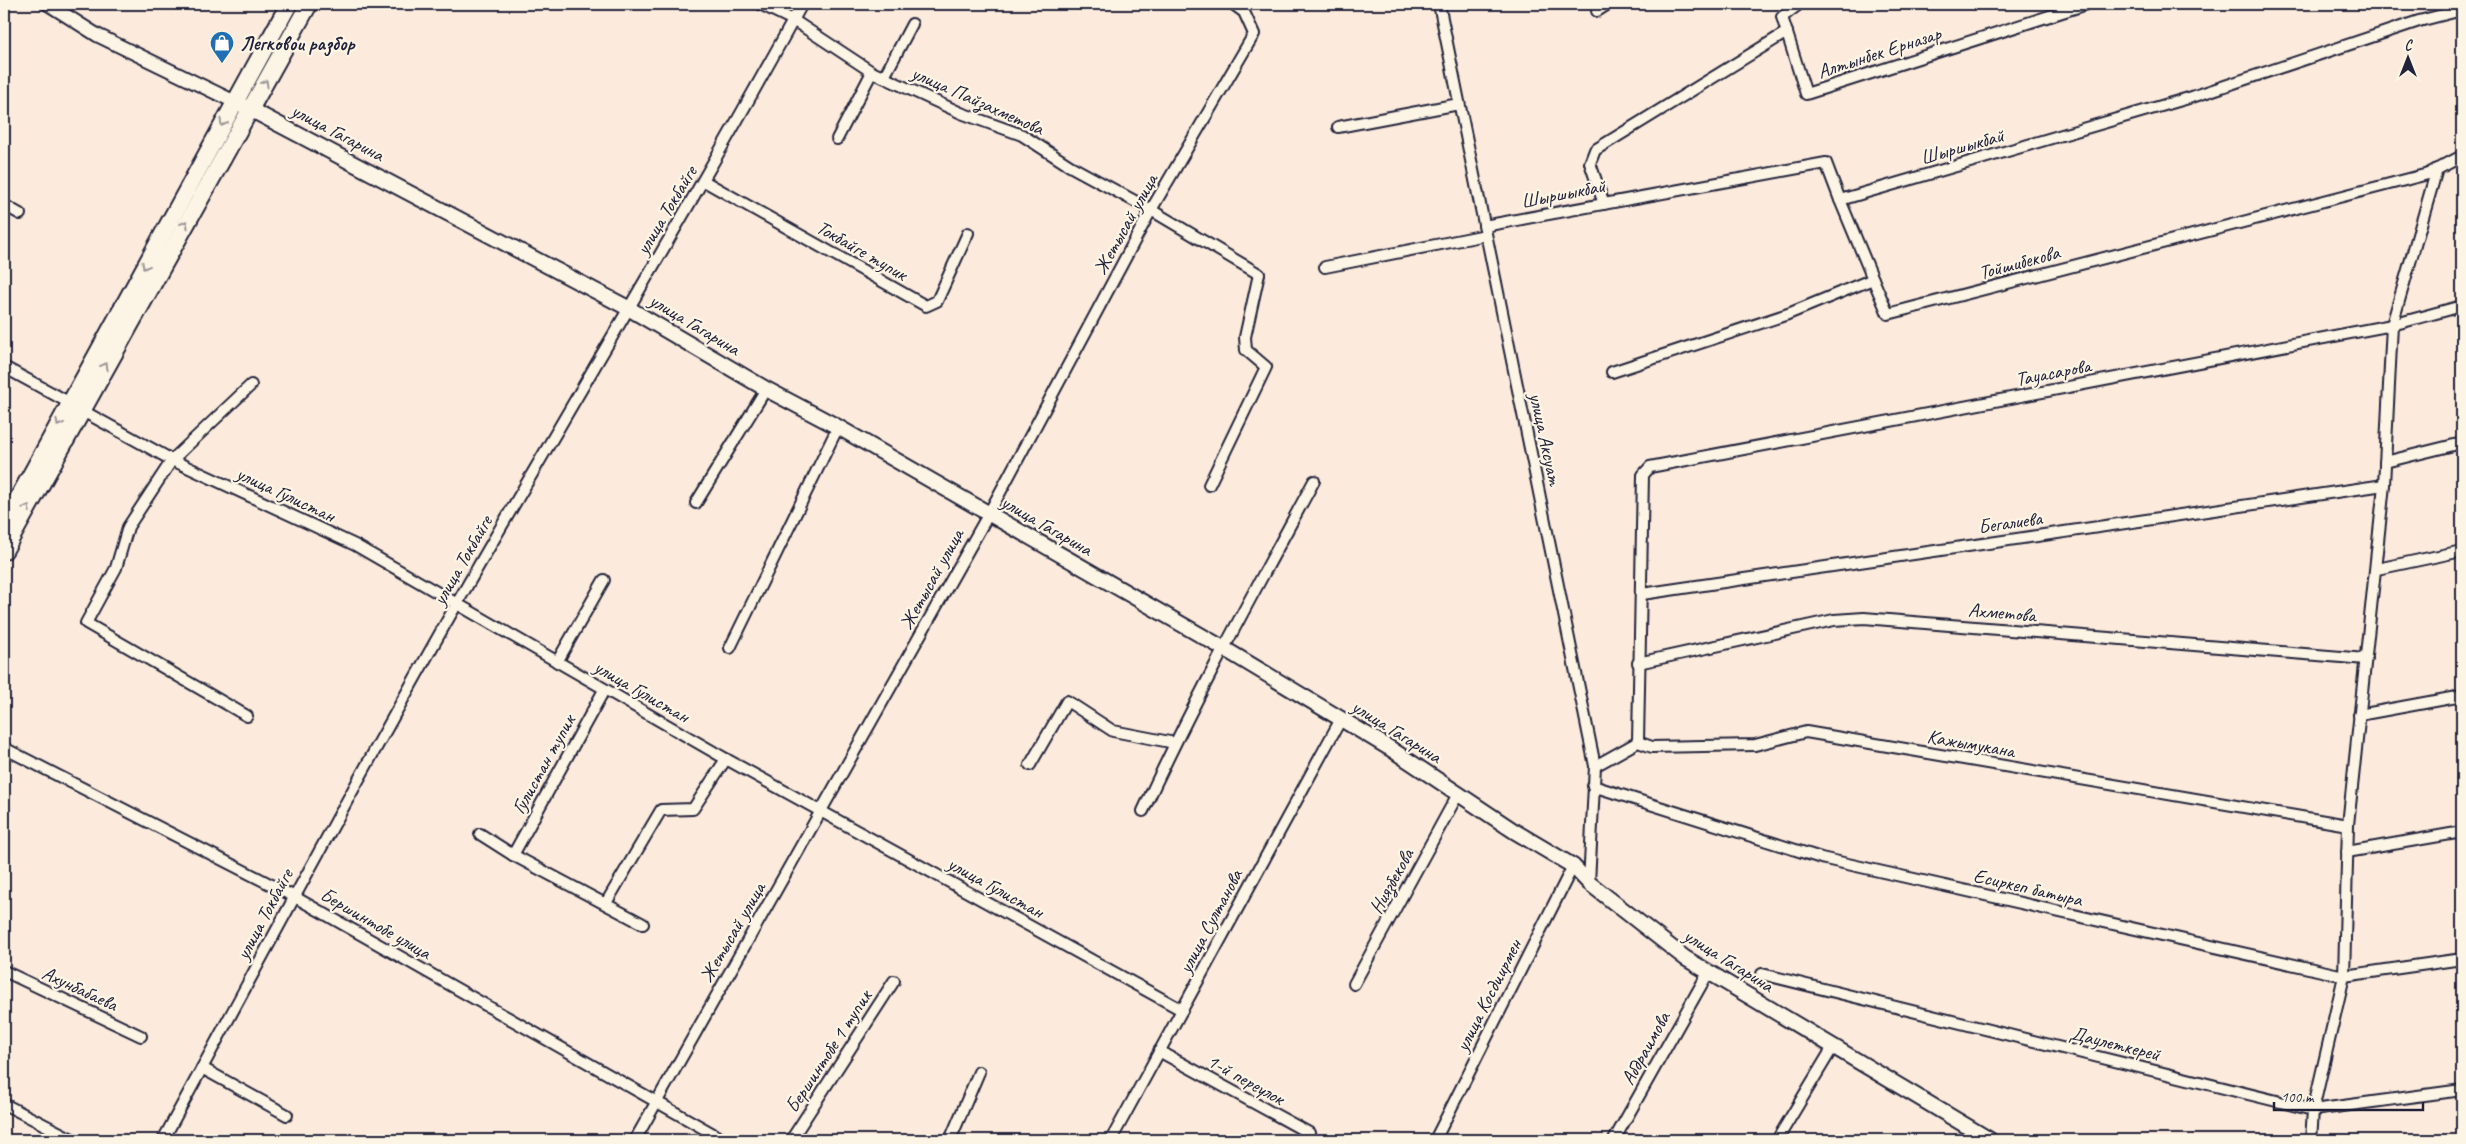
<svg xmlns="http://www.w3.org/2000/svg" width="2466" height="1144" viewBox="0 0 2466 1144" font-family="Caveat,sans-serif">
<style>
.lines{fill:none;stroke-linecap:round;stroke-linejoin:round}
.minor-casing{stroke:#22223b;stroke-width:14}
.tertiary-casing{stroke:#22223b;stroke-width:16}
.secondary-casing{stroke:#22223b;stroke-width:18}
.trunk-casing{stroke:#22223b;stroke-width:20}
.minor{stroke:#fcf5e5;stroke-width:10}
.tertiary{stroke:#fcf5e5;stroke-width:12}
.secondary{stroke:#fcf5e5;stroke-width:14}
.trunk{stroke:#fcf5e5;stroke-width:16}
.oneway{stroke:#9a9698}
.labels{text-anchor:middle;stroke-width:4.5;stroke-linejoin:round;paint-order:stroke}
.poi-label{font-size:20px;font-weight:bold;fill:#22223b;stroke:#fcf5e5;text-anchor:start}
.street-label{font-size:20px;fill:#22223b;stroke:#fcf5e5}
</style>
<rect width="100%" height="100%" fill="#fcebdd"/>
<filter id="ink" filterUnits="userSpaceOnUse"><feTurbulence type="fractalNoise" baseFrequency=".02" numOctaves="2"/><feDisplacementMap in="SourceGraphic" scale="10" xChannelSelector="R" yChannelSelector="G"/><feConvolveMatrix kernelMatrix="1 2 1 2 8 2 1 2 1" color-interpolation-filters="sRGB"/></filter>
<g filter="url(#ink)">
<g class="lines">
<defs>
<g id="minor">
<path d="M 760,4 L 793,20 L 872,72 L 961,113 L 1022,135 L 1070,166 L 1151,210 L 1259,274 L 1245,337 L 1246,350 L 1266,367 L 1209,485"/>
<path d="M 1439,4 L 1595,766 L 1589,883"/>
<path d="M 1798,5 L 1782,17 L 1806,94 L 2087,4"/>
<path d="M 1597,11 L 1608,4"/>
<path d="M 884,77 L 912,24"/>
<path d="M 1338,127 L 1459,104"/>
<path d="M 837,139 L 872,72"/>
<path d="M 704,181 L 926,306 L 937,301 L 968,233"/>
<path d="M 1840,200 L 1873,279"/>
<path d="M 1604,204 L 1590,163 L 1595,150 L 1787,32"/>
<path d="M 4,205 L 20,214"/>
<path d="M 1484,226 L 1826,163 L 1840,200 L 2192,97 L 2419,21 L 2462,10"/>
<path d="M 1325,267 L 1486,235"/>
<path d="M 4,367 L 70,403"/>
<path d="M 1612,372 L 1788,314 L 1873,279 L 1888,314 L 2428,174 L 2462,156"/>
<path d="M 81,410 L 172,460 L 355,545 L 726,759 L 1182,1010"/>
<path d="M 2385,462 L 2462,443"/>
<path d="M 696,503 L 766,389"/>
<path d="M 2377,569 L 2462,551"/>
<path d="M 1642,594 L 2384,485"/>
<path d="M 730,648 L 838,427"/>
<path d="M 557,662 L 604,580"/>
<path d="M 1638,663 L 1834,620 L 1864,618 L 2366,659"/>
<path d="M 2359,715 L 2462,696"/>
<path d="M 247,716 L 86,623 L 116,568 L 128,527 L 172,460 L 251,385"/>
<path d="M 1638,742 L 1643,475 L 1650,467 L 2392,325 L 2462,306"/>
<path d="M 4,748 L 293,896 L 724,1140"/>
<path d="M 1030,765 L 1067,701 L 1113,731 L 1175,743"/>
<path d="M 1595,766 L 1638,742 L 1652,747 L 1755,745 L 1806,732 L 2348,825"/>
<path d="M 1593,786 L 1821,858 L 2344,976 L 2462,959"/>
<path d="M 1143,811 C 1195,698 1255,590 1314,481"/>
<path d="M 480,834 L 513,855 L 643,924"/>
<path d="M 2347,852 L 2462,832"/>
<path d="M 513,855 L 604,690"/>
<path d="M 606,903 L 661,810 L 693,809 L 726,759"/>
<path d="M 4,971 L 141,1036"/>
<path d="M 1762,974 L 2313,1110 L 2462,1090"/>
<path d="M 1354,984 L 1458,794"/>
<path d="M 1159,1051 L 1309,1133 L 1305,1140"/>
<path d="M 202,1068 L 287,1115"/>
<path d="M 4,1104 L 74,1140"/>
<path d="M 163,1140 C 261,960 357,778 459,600 C 573,401 692,205 802,4"/>
<path d="M 635,1140 L 988,515 L 1151,210 L 1254,34 L 1244,12 L 1233,4"/>
<path d="M 791,1140 L 894,981"/>
<path d="M 950,1140 L 979,1072"/>
<path d="M 1111,1140 L 1341,719"/>
<path d="M 1435,1140 L 1573,866"/>
<path d="M 1614,1140 L 1708,973"/>
<path d="M 1777,1140 L 1833,1047"/>
<path d="M 2311,1140 L 2313,1110 L 2344,976 L 2348,825 L 2384,485 L 2392,325 L 2437,169"/>
</g>
<path id="tertiary" d="M 48,4 L 97,35 L 235,102"/>
<path id="secondary" d="M 242,105 L 628,308 L 766,389 L 838,427 L 1223,648 L 1391,749 L 1514,831 L 1573,866 L 1589,883 L 1685,958 L 1990,1140"/>
<g id="trunk">
<path d="M 4,524 L 289,4"/>
<path d="M 4,551 L 309,4"/>
</g>
</defs>
<use href="#minor" class="minor-casing"/>
<use href="#tertiary" class="tertiary-casing"/>
<use href="#secondary" class="secondary-casing"/>
<use href="#trunk" class="trunk-casing"/>
<use href="#minor" class="minor"/>
<use href="#tertiary" class="tertiary"/>
<use href="#secondary" class="secondary"/>
<use href="#trunk" class="trunk"/>
</g>
<defs><path id="oneway-chevron" d="M-2-3.5L2.5 0L-2 3.5" fill="none" stroke-width="1.6" stroke-linecap="round" stroke-linejoin="round" transform="scale(1.25)"/></defs>
<g class="oneway">
<use href="#oneway-chevron" transform="translate(265 83) rotate(-61)"/>
<use href="#oneway-chevron" transform="translate(223 123) rotate(119)"/>
<use href="#oneway-chevron" transform="translate(185 224) rotate(-61)"/>
<use href="#oneway-chevron" transform="translate(145 266) rotate(119)"/>
<use href="#oneway-chevron" transform="translate(105 366) rotate(-61)"/>
<use href="#oneway-chevron" transform="translate(59 423) rotate(119)"/>
<use href="#oneway-chevron" transform="translate(27 508) rotate(-61)"/>
</g>
</g>
<defs>
<symbol id="shop-pin" viewBox="-11 -11 22 30"><path d="M0 17L-7.5 6A9.5 9.5 0 1 1 7.5 6Z" fill="#1f6fb2" stroke="#fcf5e5"/><path d="M-5-2.5h2.3a2.7 3.5 0 0 1 5.4 0H5L5.5 6h-11ZM-1.5-2.5h3a1.5 2.3 0 0 0-3 0Z" fill="#fff"/></symbol>
</defs>
<g fill-rule="evenodd">
<use href="#shop-pin" x="208" y="29" width="28" height="38"/>
</g>
<g class="labels">
<g class="poi-label">
<text x="240" y="50">Легковои разбор</text>
</g>
<g class="street-label">
<text transform="translate(1879 52) rotate(-18)" y="7">Алтынбек Ерназар</text>
<text transform="translate(978 100) rotate(24)" y="7">улица Пайзахметова</text>
<text transform="translate(338 132) rotate(28)" y="7">улица Гагарина</text>
<text transform="translate(1962 146) rotate(-16)" y="7">Шыршыкбай</text>
<text transform="translate(1563 193) rotate(-11)" y="7">Шыршыкбай</text>
<text transform="translate(666 210) rotate(-59)" y="7">улица Токбайге</text>
<text transform="translate(1125 224) rotate(-61)" y="7">Жетысай улица</text>
<text transform="translate(862 250) rotate(30)" y="7">Токбайге тупик</text>
<text transform="translate(2019 262) rotate(-15)" y="7">Тойшибекова</text>
<text transform="translate(695 324) rotate(31)" y="7">улица Гагарина</text>
<text transform="translate(2053 372) rotate(-11)" y="7">Тауасарова</text>
<text transform="translate(1546 439) rotate(78)" y="7">улица Аксуат</text>
<text transform="translate(286 494) rotate(25)" y="7">улица Гулистан</text>
<text transform="translate(2010 522) rotate(-8)" y="7">Бегалиева</text>
<text transform="translate(1047 525) rotate(30)" y="7">улица Гагарина</text>
<text transform="translate(462 560) rotate(-60)" y="7">улица Токбайге</text>
<text transform="translate(931 579) rotate(-61)" y="7">Жетысай улица</text>
<text transform="translate(2002 612) rotate(5)" y="7">Ахметова</text>
<text transform="translate(642 691) rotate(30)" y="7">улица Гулистан</text>
<text transform="translate(1397 731) rotate(32)" y="7">улица Гагарина</text>
<text transform="translate(1971 743) rotate(10)" y="7">Кажымукана</text>
<text transform="translate(543 764) rotate(-61)" y="7">Гулистан тупик</text>
<text transform="translate(1391 881) rotate(-61)" y="7">Ниязбекова</text>
<text transform="translate(996 887) rotate(29)" y="7">улица Гулистан</text>
<text transform="translate(2028 887) rotate(13)" y="7">Есиркеп батыра</text>
<text transform="translate(264 914) rotate(-62)" y="7">улица Токбайге</text>
<text transform="translate(1210 921) rotate(-62)" y="7">улица Султанова</text>
<text transform="translate(376 923) rotate(30)" y="7">Бершинтобе улица</text>
<text transform="translate(732 932) rotate(-60)" y="7">Жетысай улица</text>
<text transform="translate(1729 960) rotate(32)" y="7">улица Гагарина</text>
<text transform="translate(80 988) rotate(25)" y="7">Ахунбабаева</text>
<text transform="translate(1488 995) rotate(-63)" y="7">улица Косдиирмен</text>
<text transform="translate(2115 1043) rotate(14)" y="7">Даулеткерей</text>
<text transform="translate(1645 1048) rotate(-61)" y="7">Абдраимова</text>
<text transform="translate(828 1051) rotate(-57)" y="7">Бершинтобе 1 тупик</text>
<text transform="translate(1246 1079) rotate(29)" y="7">1-й переулок</text>
</g>
</g>
<rect width="2466" height="1144" fill="none" stroke="#fcf5e5" stroke-width="20"/>
<rect x="10" y="10" width="2446" height="1124" fill="none" stroke="#22223b" stroke-width="2" filter="url(#ink)"/>
<g transform="translate(2408 58)" stroke="#fcf5e5" stroke-width="4" paint-order="stroke">
<path d="M0-4L9 19L0 12L-9 19Z" fill="#22223b"/>
<text y="-8" font-size="14" font-weight="bold" text-anchor="middle" fill="#22223b">С</text>
</g>
<path d="M2274 1102v8h149v-8" fill="none" stroke="#22223b" stroke-width="2.5"/>
<text x="2281" y="1102" font-size="15" fill="#22223b" stroke="#fcf5e5" stroke-width="4" paint-order="stroke">100 m</text>
</svg>
